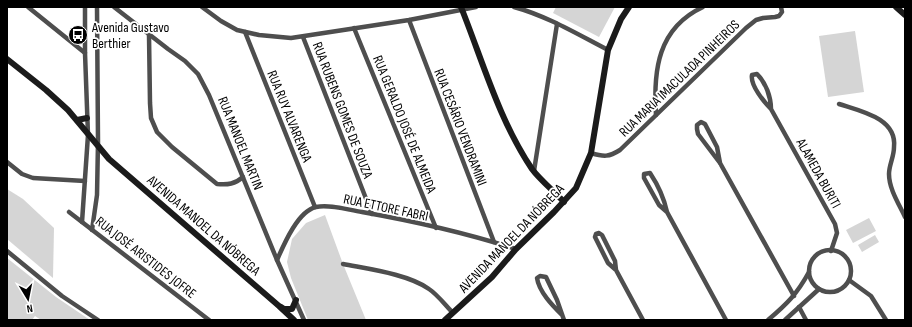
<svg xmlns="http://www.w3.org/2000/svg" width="912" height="327" viewBox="0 0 912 327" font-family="'Sofia Sans Condensed',sans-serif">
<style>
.green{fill:#d5d5d5}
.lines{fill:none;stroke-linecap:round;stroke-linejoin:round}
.street{stroke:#4e4e4e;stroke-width:4.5}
.secondary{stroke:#1b1b1b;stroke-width:6}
.labels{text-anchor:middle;stroke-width:3.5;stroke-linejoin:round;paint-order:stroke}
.poi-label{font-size:14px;fill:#000;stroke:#fff;text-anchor:start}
.street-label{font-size:14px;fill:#000;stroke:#fff}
</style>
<rect width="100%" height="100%" fill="#fff"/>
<g class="green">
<path d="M 556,7 L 615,7 L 599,37 L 553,13 Z"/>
<path d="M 855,31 L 864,92 L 828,97 L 819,36 Z"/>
<path d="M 7,189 L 23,199 L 54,228 L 53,278 L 7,239 Z"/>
<path d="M 325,215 L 343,264 L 366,320 L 308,320 L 291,278 L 287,262 L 292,239 L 306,223 Z"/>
<path d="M 869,218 L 876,231 L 853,243 L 846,230 Z"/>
<path d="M 875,235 L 879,242 L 862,252 L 858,245 Z"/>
<path d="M 7,258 L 56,297 L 90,320 L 41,320 L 35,316 L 32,320 L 7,320 Z"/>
</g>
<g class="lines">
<g class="street">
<path d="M 28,7 L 85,53"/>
<path d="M 114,7 L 168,49 L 185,61 L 198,74 L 209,95 L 277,260 L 304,320"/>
<path d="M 202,7 L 221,21 L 237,30 L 259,35 L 291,38 L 409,20 L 476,7"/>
<path d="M 514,7 C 547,16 577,34 608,50"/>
<path d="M 409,20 L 494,242"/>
<path d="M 354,28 L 436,228"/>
<path d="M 245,32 L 315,207"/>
<path d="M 149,35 L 150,103 L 151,118 L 157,132 L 172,147 L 217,184 C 228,185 235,184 243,177"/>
<path d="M 303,37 L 372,214"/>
<path d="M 839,104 C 860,111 897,118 894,147 C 894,157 889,165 889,174 C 889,189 899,204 905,217"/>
<path d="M 771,109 C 771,97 766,83 757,74 L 752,75 C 750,85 764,102 771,109 L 835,224 L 837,233 L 831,251"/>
<path d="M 656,115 C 653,70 658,28 703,7"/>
<path d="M 591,153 C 604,157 609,157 620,150 L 746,28 L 756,20 L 763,18 L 775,17 L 779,16 L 782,12 L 781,7"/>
<path d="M 7,162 L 22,174 L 33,178 L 85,181"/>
<path d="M 720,163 L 717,147 L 705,124 L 701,122 L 697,125 L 697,129 L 698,134 L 720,163 L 794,296"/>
<path d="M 534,171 L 557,24"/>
<path d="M 69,212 L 209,320"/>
<path d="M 667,212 L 659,205 L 644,178 L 644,174 L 650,173 C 658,185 664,198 667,212 L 726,320"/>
<path d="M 82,222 L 88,135 L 85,53 L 85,7"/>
<path d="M 92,230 L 97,195 L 98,142 L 97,7"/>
<circle cx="830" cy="271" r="21"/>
<path d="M 7,251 L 62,296 L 98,320"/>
<path d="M 277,260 C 284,244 298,211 316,207 C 330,204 348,210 362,212 C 413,221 466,233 516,249"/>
<path d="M 343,264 C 368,269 408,274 429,289 C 438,295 445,305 453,313"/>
<path d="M 616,270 L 615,261 L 602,235 L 599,233 L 596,234 L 595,237 L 608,263 L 616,270 L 643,320"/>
<path d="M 849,280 L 871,296 L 886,320"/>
<path d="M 799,307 L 806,320"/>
<path d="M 562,315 C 553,306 539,292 537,278 L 540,276 L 546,277 L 557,300 L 564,320"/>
<path d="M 768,320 C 787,304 797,294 809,272"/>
<path d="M 785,320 L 819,289"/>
</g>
<g class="secondary">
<path d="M 461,7 C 483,62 499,120 532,169 C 540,180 555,192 564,202"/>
<path d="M 896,7 L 905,15"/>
<path d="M 7,59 L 46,90 L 68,110 L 109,159 L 279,306 L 294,320"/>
<path d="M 77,120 L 87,118"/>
<path d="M 281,307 L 284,309 L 292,309 L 296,300"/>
<path d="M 445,320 L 492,277 L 516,249 L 554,212 L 576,188 L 591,153 L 608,50 L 621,19 L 629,7"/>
</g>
</g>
<defs>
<symbol id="bus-disc" viewBox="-11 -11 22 22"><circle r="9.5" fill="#000" stroke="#fff"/><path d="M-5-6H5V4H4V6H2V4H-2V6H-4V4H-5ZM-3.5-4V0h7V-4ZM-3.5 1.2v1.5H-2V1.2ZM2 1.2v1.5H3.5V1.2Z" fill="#fff"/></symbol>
</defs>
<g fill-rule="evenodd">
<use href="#bus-disc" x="67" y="24" width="22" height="22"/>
</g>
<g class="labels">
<g class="poi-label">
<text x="92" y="32">Avenida Gustavo<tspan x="92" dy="16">Berthier</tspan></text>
</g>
<g class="street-label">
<text transform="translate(679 78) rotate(-44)" y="5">RUA MARIA IMACULADA PINHEIROS</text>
<text transform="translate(343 110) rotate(69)" y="5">RUA RUBENS GOMES DE SOUZA</text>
<text transform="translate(290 116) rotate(68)" y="5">RUA RUY ALVARENGA</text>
<text transform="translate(405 124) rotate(68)" y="5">RUA GERALDO JOSÉ DE ALMEIDA</text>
<text transform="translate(461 127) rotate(69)" y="5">RUA CESÁRIO VENDRAMINI</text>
<text transform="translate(241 143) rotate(68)" y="5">RUA MANOEL MARTIN</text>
<text transform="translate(819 173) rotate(61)" y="5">ALAMEDA BURITI</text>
<text transform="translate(386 207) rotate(12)" y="5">RUA ETTORE FABRI</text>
<text transform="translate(204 225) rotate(41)" y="5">AVENIDA MANOEL DA NÓBREGA</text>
<text transform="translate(511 238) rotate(-46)" y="5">AVENIDA MANOEL DA NÓBREGA</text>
<text transform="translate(146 257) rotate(38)" y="5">RUA JOSÉ ARISTIDES JOFRE</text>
</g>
</g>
<rect width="912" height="327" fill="none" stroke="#000000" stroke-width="16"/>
<g transform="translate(28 299) rotate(170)" stroke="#ffffff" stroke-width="3" paint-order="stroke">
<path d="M0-3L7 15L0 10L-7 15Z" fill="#000000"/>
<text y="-6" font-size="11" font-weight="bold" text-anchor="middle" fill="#000000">N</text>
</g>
</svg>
